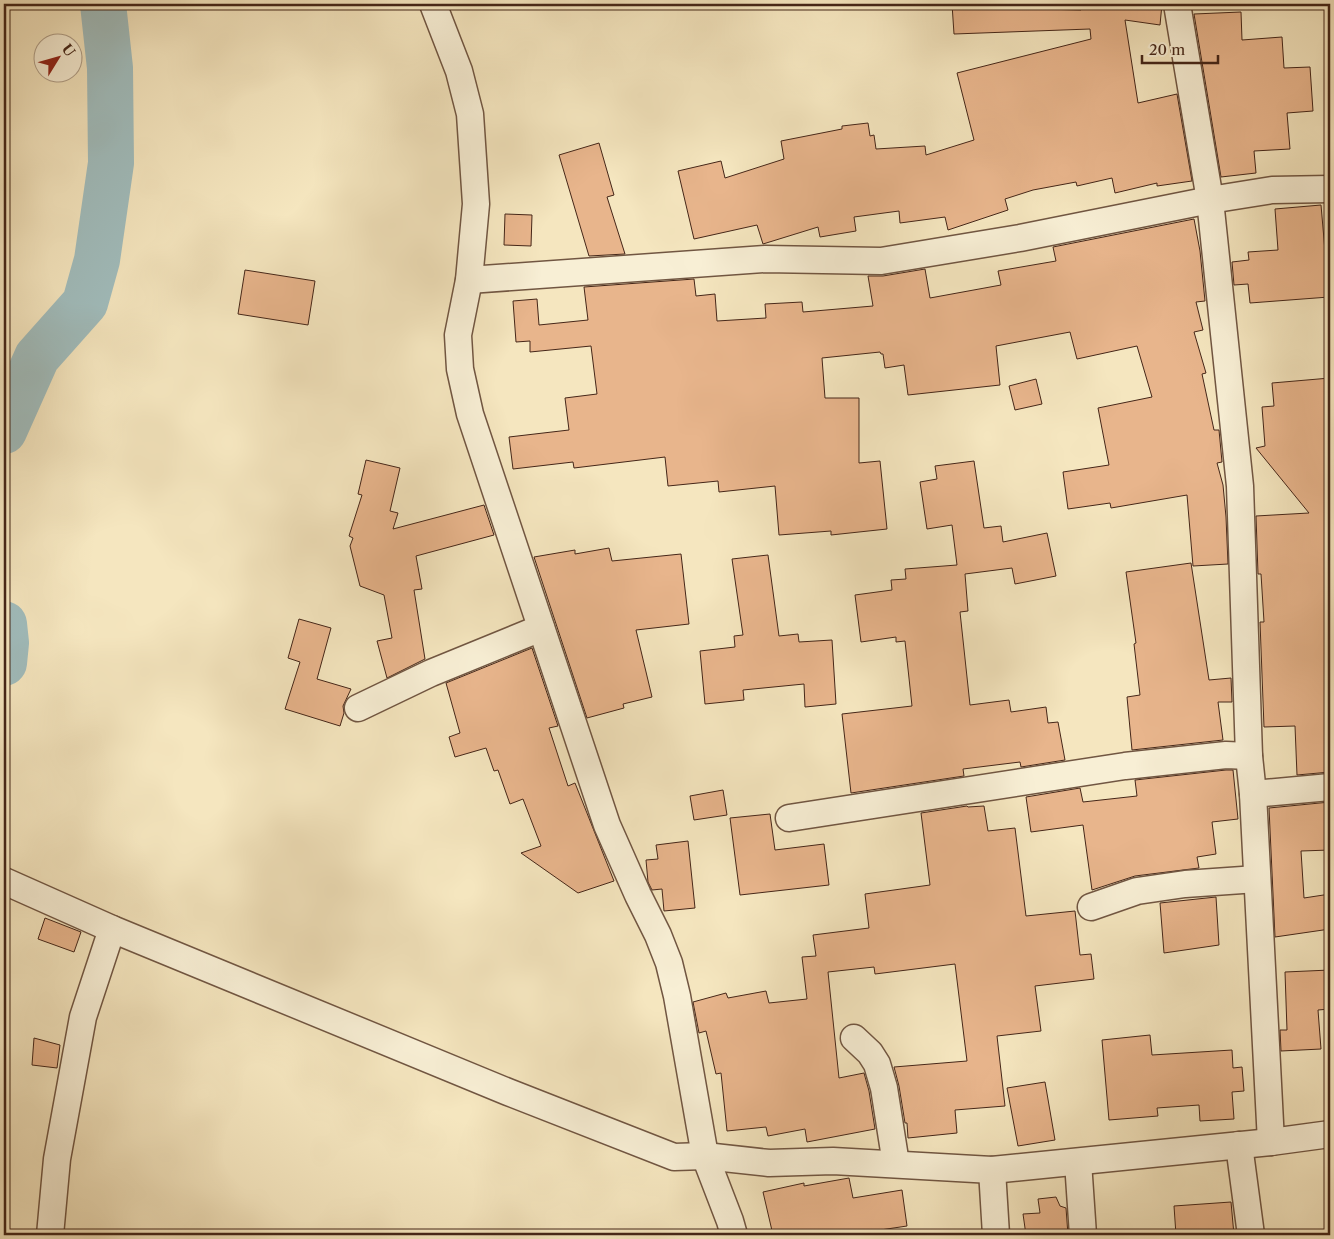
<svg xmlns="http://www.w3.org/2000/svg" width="1334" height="1239" viewBox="0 0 1334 1239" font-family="'Libre Caslon Text',serif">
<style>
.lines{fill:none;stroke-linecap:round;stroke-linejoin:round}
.river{stroke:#a1bdbd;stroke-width:46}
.building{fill:#e8b58c;stroke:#452618}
.minor-casing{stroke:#715642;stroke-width:29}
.minor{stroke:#f8efd5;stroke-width:26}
</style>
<rect width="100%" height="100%" fill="#f5e6bf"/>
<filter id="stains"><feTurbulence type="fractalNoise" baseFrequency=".004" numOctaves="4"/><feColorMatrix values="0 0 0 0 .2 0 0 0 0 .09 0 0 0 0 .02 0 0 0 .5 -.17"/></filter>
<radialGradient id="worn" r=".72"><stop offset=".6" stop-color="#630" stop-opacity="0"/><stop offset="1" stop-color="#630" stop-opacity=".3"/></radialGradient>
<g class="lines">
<g class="river">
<path d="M 4,431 L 37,357 L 85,303 L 97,260 L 111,163 L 110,68 L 103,4"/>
<path d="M 4,624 L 6,643 L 4,663"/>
</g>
</g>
<g class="building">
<path d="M 952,4 L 999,4 L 999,8 L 1081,10 L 1080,4 L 1162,4 L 1160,25 L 1125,20 L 1138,103 L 1177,94 L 1192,181 L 1157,186 L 1157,183 L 1115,193 L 1112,178 L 1077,186 L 1076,182 L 1033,190 L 1005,199 L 1008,210 L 948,230 L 945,217 L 900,223 L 899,211 L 854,217 L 856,231 L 820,237 L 818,227 L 763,244 L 757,225 L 694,239 L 678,171 L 721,161 L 725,178 L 784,159 L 781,141 L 842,129 L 842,126 L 868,123 L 870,136 L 874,135 L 876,149 L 925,146 L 926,155 L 974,140 L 957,73 L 1091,39 L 1090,29 L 954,34 Z"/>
<path d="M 1241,12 L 1242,40 L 1282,37 L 1284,68 L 1310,67 L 1313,111 L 1287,113 L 1290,149 L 1254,151 L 1256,173 L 1221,177 L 1194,14 Z"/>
<path d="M 599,143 L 614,195 L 607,197 L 625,254 L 589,256 L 559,155 Z"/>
<path d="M 1321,205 L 1329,297 L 1250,303 L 1248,284 L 1234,285 L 1232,262 L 1249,260 L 1248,252 L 1278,250 L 1275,209 Z"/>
<path d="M 505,214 L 532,215 L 531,246 L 504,245 Z"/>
<path d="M 1194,219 L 1200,251 L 1205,301 L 1196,302 L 1203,330 L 1194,332 L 1206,373 L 1202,374 L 1214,430 L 1219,430 L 1222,462 L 1217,463 L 1223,485 L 1226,517 L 1228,564 L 1193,566 L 1187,495 L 1111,508 L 1110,503 L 1068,509 L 1063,472 L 1109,465 L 1098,408 L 1152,397 L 1137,346 L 1077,359 L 1070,332 L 996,346 L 1000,385 L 908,395 L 904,365 L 885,368 L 883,354 L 881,354 L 880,352 L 822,358 L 825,398 L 859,398 L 859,463 L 880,461 L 887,529 L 831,535 L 831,531 L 779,535 L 775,486 L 719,492 L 718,481 L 668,486 L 665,457 L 574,468 L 573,462 L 513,469 L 509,437 L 569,430 L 565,398 L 597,394 L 591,346 L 530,352 L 530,341 L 516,342 L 513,301 L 537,299 L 539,325 L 588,320 L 584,287 L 694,279 L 696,296 L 715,294 L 717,321 L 766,318 L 765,304 L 802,302 L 803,312 L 873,306 L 868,276 L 883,276 L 925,269 L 930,298 L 1001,285 L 998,271 L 1056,261 L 1053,247 Z"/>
<path d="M 245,270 L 315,281 L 308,325 L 238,314 Z"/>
<path d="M 1330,378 L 1330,772 L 1297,775 L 1295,726 L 1264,727 L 1260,622 L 1264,622 L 1261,574 L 1258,574 L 1256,516 L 1309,513 L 1256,448 L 1265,446 L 1262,407 L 1274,406 L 1272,383 Z"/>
<path d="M 1036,379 L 1042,404 L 1015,410 L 1009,386 Z"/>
<path d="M 366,460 L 400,468 L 390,511 L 398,513 L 393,529 L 484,505 L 494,535 L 416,556 L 422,589 L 414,590 L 425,659 L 387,678 L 377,641 L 392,638 L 384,595 L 360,586 L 350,546 L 353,538 L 349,536 L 362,495 L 358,494 Z"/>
<path d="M 974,461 L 984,528 L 1001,526 L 1003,542 L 1047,533 L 1056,576 L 1015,584 L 1012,568 L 965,574 L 968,611 L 960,612 L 970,705 L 1009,700 L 1011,712 L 1046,707 L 1048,723 L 1058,722 L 1065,760 L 1021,767 L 1020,762 L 963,769 L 964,776 L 851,793 L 842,714 L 912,706 L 905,641 L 896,642 L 896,637 L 861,642 L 855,595 L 892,590 L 891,580 L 906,579 L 905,569 L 957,565 L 952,525 L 927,529 L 920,482 L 937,479 L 935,466 Z"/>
<path d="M 609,548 L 612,561 L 681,554 L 689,624 L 636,630 L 652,697 L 623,704 L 624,708 L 587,718 L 534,557 L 575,550 L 575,554 Z"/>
<path d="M 768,555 L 779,636 L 798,634 L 799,642 L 832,640 L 836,704 L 805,707 L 804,684 L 743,690 L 744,700 L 705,704 L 700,651 L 735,647 L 734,636 L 743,635 L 732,559 Z"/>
<path d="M 1191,563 L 1209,680 L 1231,678 L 1232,702 L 1218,702 L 1223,740 L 1132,750 L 1127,697 L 1140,695 L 1134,644 L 1136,643 L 1126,572 Z"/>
<path d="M 299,619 L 331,628 L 317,679 L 351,689 L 343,706 L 344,713 L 340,726 L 285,709 L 300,662 L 288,658 Z"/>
<path d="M 532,648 L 558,726 L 549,728 L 568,786 L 575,783 L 614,881 L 578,893 L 521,853 L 541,846 L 523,799 L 510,804 L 498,770 L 494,771 L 486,748 L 455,757 L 449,737 L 460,733 L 446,683 Z"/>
<path d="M 1226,770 L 1233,770 L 1238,819 L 1212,822 L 1216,854 L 1197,857 L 1199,868 L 1135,876 L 1092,890 L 1083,825 L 1031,832 L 1026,797 L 1080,788 L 1083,802 L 1137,796 L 1135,780 Z"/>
<path d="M 723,790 L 727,815 L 694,820 L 690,796 Z"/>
<path d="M 1330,802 L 1330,850 L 1301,851 L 1304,898 L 1330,894 L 1330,929 L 1275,937 L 1269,808 Z"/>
<path d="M 967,806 L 968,807 L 984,806 L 988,831 L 1015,828 L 1026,916 L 1075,911 L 1080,955 L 1091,954 L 1094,979 L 1035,986 L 1041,1031 L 997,1036 L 1005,1106 L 955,1110 L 957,1133 L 908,1138 L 907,1123 L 905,1123 L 899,1086 L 894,1067 L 967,1061 L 955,964 L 875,974 L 874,967 L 828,972 L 839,1078 L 864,1073 L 869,1091 L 875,1129 L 807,1142 L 805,1129 L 768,1136 L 766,1127 L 727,1131 L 721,1073 L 716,1074 L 706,1031 L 699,1033 L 693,1002 L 726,993 L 728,998 L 766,991 L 769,1003 L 807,999 L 802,957 L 816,956 L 813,935 L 869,928 L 865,894 L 930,885 L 921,813 Z"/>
<path d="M 770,814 L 775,850 L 824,844 L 829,885 L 740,895 L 730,818 Z"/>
<path d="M 688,841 L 695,908 L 664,911 L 662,889 L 652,890 L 648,882 L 646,860 L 658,859 L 656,845 Z"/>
<path d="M 1216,897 L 1219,945 L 1164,953 L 1160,903 Z"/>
<path d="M 45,918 L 81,932 L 74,952 L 38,939 Z"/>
<path d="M 1330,970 L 1330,1009 L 1318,1010 L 1321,1049 L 1281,1051 L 1280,1030 L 1287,1030 L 1285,972 Z"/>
<path d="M 1150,1035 L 1152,1055 L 1232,1050 L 1233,1068 L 1242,1067 L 1244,1091 L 1232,1092 L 1234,1119 L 1200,1121 L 1199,1105 L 1157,1108 L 1158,1116 L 1109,1120 L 1102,1040 Z"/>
<path d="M 34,1038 L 60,1045 L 57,1068 L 32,1065 Z"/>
<path d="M 1045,1082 L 1055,1140 L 1018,1146 L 1007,1088 Z"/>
<path d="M 849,1178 L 853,1198 L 902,1190 L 907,1226 L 860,1233 L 860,1235 L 773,1235 L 763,1192 L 804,1183 L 804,1186 Z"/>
<path d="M 1056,1197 L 1060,1206 L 1066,1208 L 1068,1235 L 1026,1235 L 1023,1214 L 1040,1213 L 1038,1199 Z"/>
<path d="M 1231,1202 L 1234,1235 L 1176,1235 L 1174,1206 Z"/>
</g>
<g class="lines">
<defs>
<g id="minor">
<path d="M 433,4 L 459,71 L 470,114 L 476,204 L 469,280 L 458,335 L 460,369 L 470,414 L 607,825 L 638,895 L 658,935 L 669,963 L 677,996 L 705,1156 L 730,1221 L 734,1235"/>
<path d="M 1177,4 L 1210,200 L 1240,486 L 1249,756 L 1253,794 L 1271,1142"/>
<path d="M 469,280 L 765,259 L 881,261 L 1020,238 L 1210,200 L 1272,190 L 1330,189"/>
<path d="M 358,708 L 431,673 L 541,628"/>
<path d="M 1253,794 L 1330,787"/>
<path d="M 789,818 L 1125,766 L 1226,755 L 1249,756"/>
<path d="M 4,881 L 112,929 L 508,1092 L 674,1157 L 705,1156 L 769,1163 L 833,1161 L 992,1170 L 1271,1142 L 1330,1134"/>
<path d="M 1091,907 L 1137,891 L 1185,884 L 1257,879"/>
<path d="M 854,1038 L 870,1053 L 877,1064 L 884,1088 L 896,1164"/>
<path d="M 1239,1145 L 1251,1235"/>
<path d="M 1078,1162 L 1083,1235"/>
<path d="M 992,1170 L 996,1235"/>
<path d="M 50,1235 L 57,1159 L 83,1017 L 112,929"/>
</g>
</defs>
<use href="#minor" class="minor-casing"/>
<use href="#minor" class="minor"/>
</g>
<rect width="1334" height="1239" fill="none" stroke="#f5e6bf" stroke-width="20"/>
<rect x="5" y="5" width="1324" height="1229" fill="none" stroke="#452618" stroke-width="2.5"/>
<rect x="10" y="10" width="1314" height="1219" fill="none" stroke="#452618"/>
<g transform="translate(58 58) rotate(53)"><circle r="24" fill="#f8efd5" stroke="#b09f89"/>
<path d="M0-4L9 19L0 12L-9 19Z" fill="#8f2418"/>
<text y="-8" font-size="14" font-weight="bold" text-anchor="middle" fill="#452618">U</text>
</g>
<path d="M1142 55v8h76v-8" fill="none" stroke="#452618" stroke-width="2.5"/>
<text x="1149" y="55" font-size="15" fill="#452618" stroke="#f8efd5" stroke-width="4" paint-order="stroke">20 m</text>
<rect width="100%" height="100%" filter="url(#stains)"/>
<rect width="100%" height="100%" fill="url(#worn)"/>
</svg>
